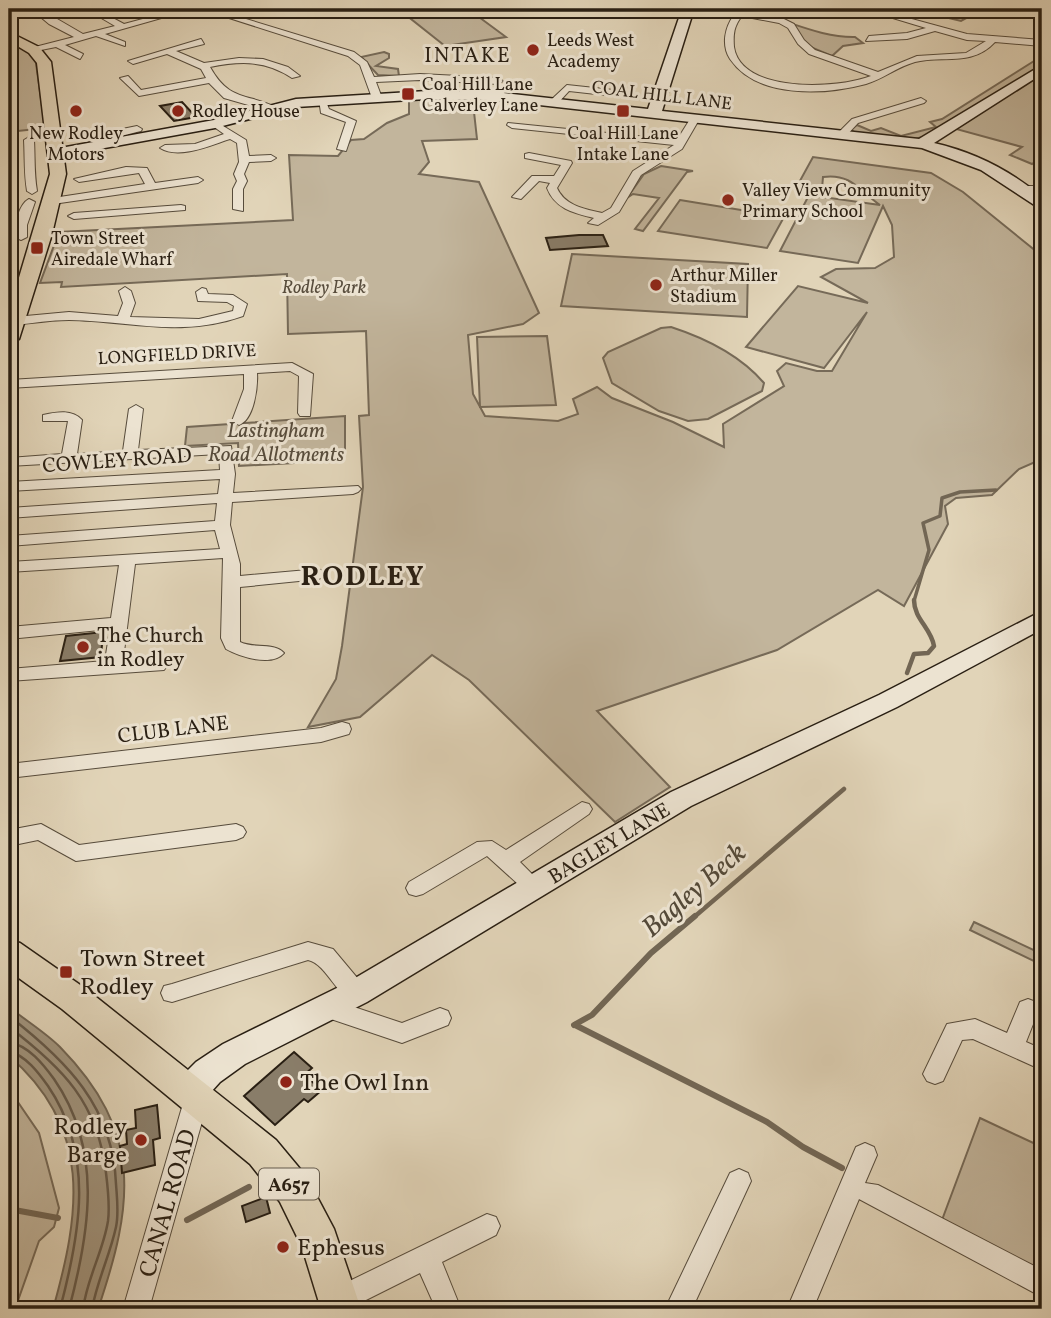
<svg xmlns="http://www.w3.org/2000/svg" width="1051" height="1318" viewBox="0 0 1051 1318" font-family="Vollkorn,serif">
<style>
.green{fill:#c2b59c;stroke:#766a58;stroke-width:2}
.water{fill:#a29680;stroke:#726654;stroke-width:2}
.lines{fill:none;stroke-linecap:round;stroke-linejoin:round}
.shore{stroke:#665a4a;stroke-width:2.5}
.stream-far2{stroke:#726654;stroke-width:3.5}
.stream-far1{stroke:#726654;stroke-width:4.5}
.stream{stroke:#726654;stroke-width:6}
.building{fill:#897d69;stroke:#291f13;stroke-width:2}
.street-casing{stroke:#574c3c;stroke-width:2}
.secondary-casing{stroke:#291f13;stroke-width:3}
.primary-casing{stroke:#291f13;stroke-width:3}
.street{fill:#ece3d1;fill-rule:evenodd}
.secondary{fill:#ece3d1;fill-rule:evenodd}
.primary{fill:#e1d4b8;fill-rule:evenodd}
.poi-dot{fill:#8f2418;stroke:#ece3d1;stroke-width:2.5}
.labels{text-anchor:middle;stroke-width:6;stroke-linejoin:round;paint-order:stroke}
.far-poi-label{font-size:18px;fill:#291f13;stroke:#ece3d1;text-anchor:start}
.far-street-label{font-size:18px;fill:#291f13;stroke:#ece3d1}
.far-park-label{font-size:18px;font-style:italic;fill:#574c3c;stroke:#ece3d1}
.shield{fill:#ece3d1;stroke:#645a4c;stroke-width:2}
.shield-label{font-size:19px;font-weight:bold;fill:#291f13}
.far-quarter-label{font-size:21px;letter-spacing:2px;fill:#291f13;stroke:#ece3d1}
.park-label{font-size:21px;font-style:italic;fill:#574c3c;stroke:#ece3d1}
.street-label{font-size:21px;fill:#291f13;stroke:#ece3d1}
.poi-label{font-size:21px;fill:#291f13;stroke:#ece3d1;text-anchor:start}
.near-poi-label{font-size:24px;fill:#291f13;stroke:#ece3d1;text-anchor:start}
.near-street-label{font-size:24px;fill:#291f13;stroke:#ece3d1}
.district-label{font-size:28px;font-weight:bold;letter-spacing:2px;fill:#291f13;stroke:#ece3d1}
.near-water-label{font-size:28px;font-style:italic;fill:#534939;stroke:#ece3d1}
</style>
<rect width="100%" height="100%" fill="#e1d4b8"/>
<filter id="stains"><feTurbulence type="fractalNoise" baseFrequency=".00286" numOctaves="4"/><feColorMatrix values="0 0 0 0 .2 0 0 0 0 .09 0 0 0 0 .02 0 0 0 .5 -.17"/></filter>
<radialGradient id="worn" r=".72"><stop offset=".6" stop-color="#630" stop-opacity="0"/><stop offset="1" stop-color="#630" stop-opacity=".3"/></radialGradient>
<g class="green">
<path d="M 439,9 L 468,9 L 506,37 L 445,46 L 406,15 Z"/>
<path d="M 726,9 C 771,9 811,38 855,37 L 863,43 L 843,46 L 832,56 L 808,46 L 784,20 Z"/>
<path d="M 873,9 L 983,9 L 961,21 L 915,10 L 900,16 Z"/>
<path d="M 9,41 L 35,56 L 45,128 L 9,132 Z"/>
<path d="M 384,52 L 389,54 L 389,58 L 376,66 L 398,69 L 399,76 L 378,75 L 361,57 Z"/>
<path d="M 1042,56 L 1042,65 L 927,136 L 910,140 L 856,135 L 851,129 L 857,125 L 871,131 L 881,128 L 901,136 L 936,127 L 930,122 L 942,119 Z"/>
<path d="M 1042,74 L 1042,157 L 1032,164 L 1010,155 L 1022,147 L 956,129 Z"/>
<path d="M 467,97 L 474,112 L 477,139 L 422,141 L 429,162 L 419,174 L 479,182 L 539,313 L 523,324 L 468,335 L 473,394 L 485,416 L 558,421 L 578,414 L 573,399 L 597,387 L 612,398 L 673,422 L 724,447 L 723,424 L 784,386 L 777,371 L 786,363 L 817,371 L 832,371 L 867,312 L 824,368 L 746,347 L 798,286 L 868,303 L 821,277 L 836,269 L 875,268 L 894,257 L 892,225 L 883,206 L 858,263 L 780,251 L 809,195 L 880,205 C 860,191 851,173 823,177 L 822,189 L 796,188 L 813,157 L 931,173 L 963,192 L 1042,256 L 1042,459 L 1019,469 L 992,495 L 956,498 L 945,506 L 948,524 L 904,606 L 878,590 L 777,650 L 597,711 L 670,787 L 615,822 L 469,680 L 432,655 L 360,717 L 308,727 L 336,679 L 342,646 L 363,487 L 359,416 L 369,415 L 366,331 L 288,334 L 287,274 L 61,287 L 62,282 L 40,283 L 59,232 L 293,220 L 289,155 L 338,156 L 351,140 L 364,139 L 387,123 L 409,114 L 409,100 Z"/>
<path d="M 661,166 L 693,171 L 687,172 L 643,231 L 635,229 L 659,198 L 633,194 L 627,198 L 644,174 Z"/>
<path d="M 680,200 L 784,217 L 767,248 L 658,231 Z"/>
<path d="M 572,254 L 748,264 L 747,317 L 561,306 Z"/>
<path d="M 671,327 C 705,338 740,355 764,383 L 762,391 L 708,419 L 688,421 L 659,411 L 612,383 L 603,358 L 608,352 L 661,328 Z"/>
<path d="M 547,336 L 556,405 L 480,407 L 477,337 Z"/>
<path d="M 345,416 L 345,451 L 295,455 L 294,463 L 239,466 L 238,443 L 185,446 L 187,427 Z"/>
<path d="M 974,922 L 1042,954 L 1042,965 L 970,930 Z"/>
<path d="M 9,1089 L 39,1133 L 59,1208 L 54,1227 L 39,1241 L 15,1309 L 9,1309 Z"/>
<path d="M 980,1118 L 1042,1147 L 1042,1272 L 942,1220 Z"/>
</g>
<path class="water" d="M 9,1007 C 25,1020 45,1032 60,1047 C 143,1132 134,1203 98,1309 L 53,1309 C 80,1213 93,1128 9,1056 Z"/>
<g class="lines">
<g class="shore">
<path d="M 9,1016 C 67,1061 113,1107 116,1184 C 117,1199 119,1213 116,1227 C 110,1255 97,1281 92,1309"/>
<path d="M 9,1027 C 63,1068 98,1103 106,1173 C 108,1189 110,1206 108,1221 C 103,1252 87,1278 83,1309"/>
<path d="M 9,1042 C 29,1046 43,1064 54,1079 C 103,1150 90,1231 69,1309"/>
<path d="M 9,1051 C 26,1056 38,1072 48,1086 C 95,1155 80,1234 60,1309"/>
</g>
<path class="stream-far2" d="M 914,601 L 929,550 L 923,523 L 940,516 L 942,498 L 960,492 L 996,490"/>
<g class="stream-far1">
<path d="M 907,673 L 914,654 L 928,653 L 934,646 C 931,628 914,619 914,600"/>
<path d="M 693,918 L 844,789"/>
</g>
<g class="stream">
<path d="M 574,1025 L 592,1015 L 651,953 L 695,916"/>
<path d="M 575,1025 L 767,1122 L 803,1147 L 842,1168"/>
<path d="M 9,1209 L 58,1218"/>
<path d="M 187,1220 L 249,1187"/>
</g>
</g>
<g class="building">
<path d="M 182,102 L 196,117 L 174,121 L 160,106 Z"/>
<path d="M 579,235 L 603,235 L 608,246 L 550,250 L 546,238 Z"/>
<path d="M 103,632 L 101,657 L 60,661 L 66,636 Z"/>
<path d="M 294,1052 L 312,1068 L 304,1075 L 322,1090 L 308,1102 L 304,1099 L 275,1125 L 244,1096 Z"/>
<path d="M 157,1105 L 160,1138 L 153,1140 L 155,1165 L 122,1173 L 120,1146 L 127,1144 L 126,1130 L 136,1128 L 135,1110 Z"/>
<path d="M 266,1197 L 270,1213 L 246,1222 L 242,1206 Z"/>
</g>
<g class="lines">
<defs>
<g id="street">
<path d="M 31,9 L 40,9 L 83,34 L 115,26 L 86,9 L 96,9 L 124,24 L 180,9 L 193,9 L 105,34 L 125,42 L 125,46 L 96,36 L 65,45 L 83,54 L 80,59 L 56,47 L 31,52 L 31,48 L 74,37 L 49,24 Z"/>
<path d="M 201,9 L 213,9 L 354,52 L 367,62 L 374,77 L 420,74 L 498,78 L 503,81 L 498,84 L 420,80 L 376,82 L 382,98 L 377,101 L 372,98 L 360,65 L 348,56 Z"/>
<path d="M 713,9 L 742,9 L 745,12 L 784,19 L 794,24 L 804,40 L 815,50 L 878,72 L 917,56 L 966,53 L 986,41 L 967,40 L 935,31 L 907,39 L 866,41 L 869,36 L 907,33 L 926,28 L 863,9 L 875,9 L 967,34 L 1042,40 L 1042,46 L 995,42 C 972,67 943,55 915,62 C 897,67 883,79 866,84 C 825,95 757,99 730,59 C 721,45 725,27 734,15 ZM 742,16 L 779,23 L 788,28 L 798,44 L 809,54 L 871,76 C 838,89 741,94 734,47 C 733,34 734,26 742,16 Z"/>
<path d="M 1015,9 L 1042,12 L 1042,16 L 1016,11 Z"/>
<path d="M 201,39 L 204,44 L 176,51 L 204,63 L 239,58 L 263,59 L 288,67 L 300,76 L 292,78 C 266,60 240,61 210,67 C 229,101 245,93 276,107 L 278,109 L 273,112 L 224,98 L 209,83 L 139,96 L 120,78 L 128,76 L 141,90 L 206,78 L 201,69 L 167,54 L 133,64 L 128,61 Z"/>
<path d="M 567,85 L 623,91 L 628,94 L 623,97 L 569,91 L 558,103 L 552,103 L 552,99 Z"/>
<path d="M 921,98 L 926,101 L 924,103 L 858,123 L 845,137 L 836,135 L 852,119 Z"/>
<path d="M 319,99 L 325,99 L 329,109 L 356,121 L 346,151 L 337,149 L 346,122 L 321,113 Z"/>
<path d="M 692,116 L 700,118 L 682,149 L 641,175 L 619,212 L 598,225 L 588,223 L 594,218 C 574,213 555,209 547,188 L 550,183 L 539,181 L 521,199 L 512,197 L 532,176 L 554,176 L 561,165 L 525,158 L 525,154 L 529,153 L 571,161 L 572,163 L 557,188 C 565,206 585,209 602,213 L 611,208 L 633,171 L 674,145 L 512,128 L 507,125 L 508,123 L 677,140 Z"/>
<path d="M 215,121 L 246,140 L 249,156 L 271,155 L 276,158 L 271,161 L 249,162 L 244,174 L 247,181 L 243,189 L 243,211 L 233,209 L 233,189 L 237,181 L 234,174 L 239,162 L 237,143 L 230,139 C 211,145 179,160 160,148 L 165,145 L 195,144 L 224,134 L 210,124 Z"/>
<path d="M 137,126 L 142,129 L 141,131 C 126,134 101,144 88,136 Z"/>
<path d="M 29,137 L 34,140 C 35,158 34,173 37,191 L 32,194 L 27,191 C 24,173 25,158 24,140 Z"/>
<path d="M 126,167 L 147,168 L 155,183 L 198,177 L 203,180 L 198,183 L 53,204 L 47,201 L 53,198 L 145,184 L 139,173 L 79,182 L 74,179 Z"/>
<path d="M 1023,186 L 1042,186 L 1042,192 L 1019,191 L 1018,189 Z"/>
<path d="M 29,199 L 35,202 L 27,225 L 27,237 L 21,240 L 15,237 C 15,225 18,205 29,199 Z"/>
<path d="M 181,205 L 185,206 L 185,210 L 74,219 L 68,216 L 74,213 Z"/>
<path d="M 125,287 L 131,291 L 135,303 L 130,317 L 199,319 L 233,311 L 234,306 L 227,302 L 198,301 L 196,292 L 202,288 L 206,289 L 208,294 L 233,295 L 247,304 L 243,316 C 181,338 131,321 69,320 C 51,320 33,323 15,325 L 9,321 L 15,317 L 69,312 L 118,316 L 123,303 L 119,291 Z"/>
<path d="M 292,363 L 313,374 L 310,416 L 300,416 L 298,413 L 299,376 L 290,371 L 257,373 C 258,387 254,420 239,425 L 232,421 L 244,389 L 244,374 L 9,388 L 9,380 Z"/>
<path d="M 136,405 L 143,409 L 138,450 L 231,446 L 235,474 L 233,493 L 358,486 L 361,489 L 358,492 L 353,494 L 232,502 L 230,525 L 240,564 L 240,576 L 319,569 L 327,574 L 319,579 L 240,587 L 240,642 C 253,649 274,642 284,653 C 272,667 240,657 226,649 L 221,638 L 223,558 L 135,564 L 123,660 L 158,660 L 167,666 L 164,670 L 9,681 L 9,669 L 105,661 L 110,629 L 9,639 L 9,627 L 111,618 L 119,565 L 9,572 L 9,562 L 220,549 L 215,530 L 9,546 L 9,536 L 215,521 L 217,503 L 9,518 L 9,508 L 218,494 L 220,479 L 9,491 L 9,482 L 220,470 L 219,454 L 9,466 L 9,458 L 62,454 L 68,421 L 43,421 L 43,415 C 57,412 72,409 82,420 L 77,454 L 123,451 L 129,409 Z"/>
<path d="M 342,722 L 349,724 L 351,729 L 349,734 L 321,742 L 9,778 L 9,764 L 321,728 Z"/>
<path d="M 582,802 L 589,804 L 592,809 L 589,814 L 520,862 L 546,888 L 543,894 L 536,896 L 529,894 L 487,856 L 423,894 L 416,896 L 409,894 L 406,888 L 409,882 L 477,842 L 492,841 L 506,850 Z"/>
<path d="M 41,824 L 79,845 L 236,824 L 243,827 L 246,832 L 243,837 L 236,840 L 76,861 L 38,840 L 9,846 L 9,830 Z"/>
<path d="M 308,942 L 333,949 L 364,986 L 367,993 L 364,1000 C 339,1008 330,965 308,960 L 172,1002 L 164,1000 L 161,993 L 164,986 L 172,984 Z"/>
<path d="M 327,998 L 402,1023 L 440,1008 L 448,1011 L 451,1018 L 448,1025 L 402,1043 L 319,1015 L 316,1008 L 319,1001 Z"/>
<path d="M 1028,999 L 1036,1002 L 1039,1009 L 1026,1042 L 1042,1049 L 1042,1070 L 973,1039 L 962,1040 L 943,1081 L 935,1084 L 927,1081 L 923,1074 L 947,1024 L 975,1019 L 1007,1033 L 1020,1002 Z"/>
<path d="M 197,1086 L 205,1089 L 209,1097 L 149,1309 L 123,1309 L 185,1097 L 189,1089 Z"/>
<path d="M 865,1143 L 874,1147 L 877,1155 L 865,1183 L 878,1185 L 1042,1270 L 1042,1297 L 859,1199 L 813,1309 L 787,1309 L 856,1147 Z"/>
<path d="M 739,1169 L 748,1173 L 751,1181 L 692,1309 L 665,1309 L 730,1173 Z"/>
<path d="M 487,1214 L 496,1217 L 500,1226 L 496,1235 L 442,1262 L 461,1309 L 436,1309 L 420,1273 L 348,1309 L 329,1309 L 325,1300 L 329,1291 Z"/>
</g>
<g id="secondary">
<path d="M 682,9 L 694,9 L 662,111 L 919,139 L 1042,65 L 1042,74 L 934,143 C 974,152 1011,171 1042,197 L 1042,210 L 981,170 L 922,148 L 495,100 L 427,99 L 296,107 L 215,128 L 55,157 L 48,153 L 55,149 L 214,120 L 296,99 L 427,91 L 495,92 L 648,109 Z"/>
<path d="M 1042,611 L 1042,629 L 897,707 L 691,806 L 367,1002 L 245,1064 L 220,1082 L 202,1102 L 190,1106 L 178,1102 L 173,1091 L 178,1080 L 196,1062 L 223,1044 L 345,984 L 671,792 L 879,695 Z"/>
</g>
<g id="primary">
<path d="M 9,32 L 39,47 L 51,62 L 66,174 L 52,234 L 19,339 L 9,345 L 9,311 L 50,174 L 37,63 L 29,53 L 9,41 Z"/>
<path d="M 9,940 L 20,943 L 86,989 L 276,1140 L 306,1176 L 334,1229 L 361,1309 L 321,1309 L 302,1247 L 280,1202 L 250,1164 L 62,1009 L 9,971 Z"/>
</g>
</defs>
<use href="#street" class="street-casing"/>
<use href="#secondary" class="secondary-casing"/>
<use href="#primary" class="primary-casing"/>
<use href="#street" class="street"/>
<use href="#secondary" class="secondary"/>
<use href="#primary" class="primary"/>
</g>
<g class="poi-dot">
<circle cx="533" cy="50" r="7"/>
<rect x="401" y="87" width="14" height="14" rx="3.5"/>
<circle cx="76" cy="111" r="7"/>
<circle cx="178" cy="111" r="7"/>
<rect x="616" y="104" width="14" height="14" rx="3.5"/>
<circle cx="728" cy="200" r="7"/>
<rect x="30" y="241" width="14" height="14" rx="3.5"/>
<circle cx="656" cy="285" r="7"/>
<circle cx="83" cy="647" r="7"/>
<rect x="59" y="965" width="14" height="14" rx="3.5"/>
<circle cx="286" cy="1082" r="7"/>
<circle cx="141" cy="1140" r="7"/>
<circle cx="283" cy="1247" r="7"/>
</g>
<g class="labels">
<g class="far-poi-label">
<text x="547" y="46">Leeds West<tspan x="547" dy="21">Academy</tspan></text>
<text x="422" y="90">Coal Hill Lane<tspan x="422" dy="21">Calverley Lane</tspan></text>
<text x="192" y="117">Rodley House</text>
<text x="76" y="139" text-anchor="middle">New Rodley<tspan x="76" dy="21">Motors</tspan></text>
<text x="623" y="139" text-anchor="middle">Coal Hill Lane<tspan x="623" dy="21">Intake Lane</tspan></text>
<text x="742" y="196">Valley View Community<tspan x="742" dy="21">Primary School</tspan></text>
<text x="51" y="244">Town Street<tspan x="51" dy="21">Airedale Wharf</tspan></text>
<text x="670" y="281">Arthur Miller<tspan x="670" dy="21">Stadium</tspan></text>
</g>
<g class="far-street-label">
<text transform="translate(662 95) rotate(7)" y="6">COAL HILL LANE</text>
<text transform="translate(177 354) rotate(-3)" y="6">LONGFIELD DRIVE</text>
</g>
<g class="far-park-label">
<text x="324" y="293">Rodley Park</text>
</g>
<rect class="shield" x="259" y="1168.5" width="60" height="31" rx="5"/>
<g class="shield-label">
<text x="289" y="1191">A657</text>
</g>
<g class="far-quarter-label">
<text x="468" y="62">INTAKE</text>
</g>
<g class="park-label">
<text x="276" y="437">Lastingham<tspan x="276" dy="24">Road Allotments</tspan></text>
</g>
<g class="street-label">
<text transform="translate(117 460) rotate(-4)" y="7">COWLEY ROAD</text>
<text transform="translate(173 729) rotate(-7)" y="7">CLUB LANE</text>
<text transform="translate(609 843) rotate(-31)" y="7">BAGLEY LANE</text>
</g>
<g class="poi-label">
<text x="97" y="642">The Church<tspan x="97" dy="24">in Rodley</tspan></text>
</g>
<g class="near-poi-label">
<text x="80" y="966">Town Street<tspan x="80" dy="28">Rodley</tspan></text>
<text x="300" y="1090">The Owl Inn</text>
<text x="127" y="1134" text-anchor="end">Rodley<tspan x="127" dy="28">Barge</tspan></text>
<text x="297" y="1255">Ephesus</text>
</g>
<g class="near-street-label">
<text transform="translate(167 1203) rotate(-74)" y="8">CANAL ROAD</text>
</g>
<g class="district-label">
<text x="363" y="585">RODLEY</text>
</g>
<g class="near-water-label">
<text transform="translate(693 889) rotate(-41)" y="10">Bagley Beck</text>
</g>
</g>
<rect width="1051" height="1318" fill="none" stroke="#e1d4b8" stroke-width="35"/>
<rect x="10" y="10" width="1030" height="1297" fill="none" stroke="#291f13" stroke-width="3.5"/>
<rect x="18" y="18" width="1016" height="1283" fill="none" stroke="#291f13" stroke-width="2"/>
<rect width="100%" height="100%" filter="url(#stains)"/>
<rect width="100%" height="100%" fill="url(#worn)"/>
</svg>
